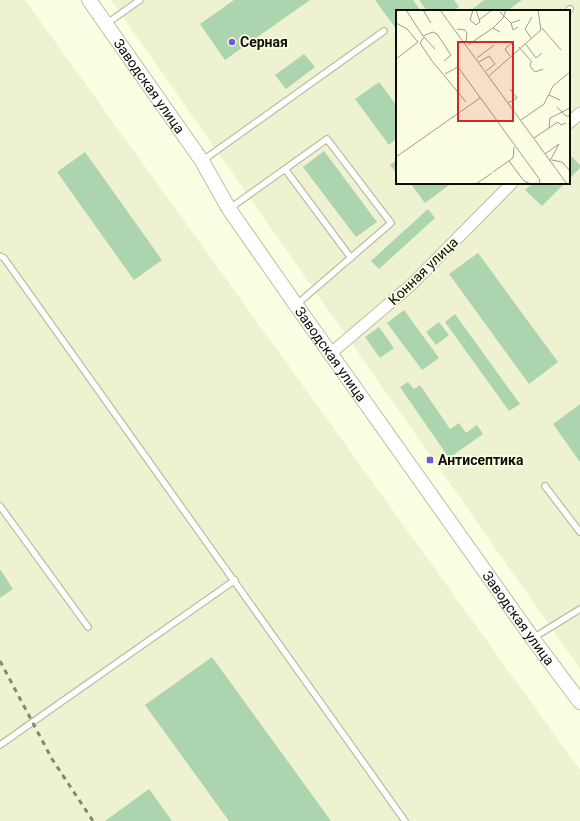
<svg xmlns="http://www.w3.org/2000/svg" width="580" height="821" viewBox="0 0 580 821" font-family="Roboto,sans-serif">
<style>
.built{fill:#eff2d0;fill-rule:evenodd}
.building{fill:#acd4ae}
.lines{fill:none;stroke-linecap:round;stroke-linejoin:round}
.service-casing{stroke:#bcbea4;stroke-width:8}
.minor-casing{stroke:#bcbea4;stroke-width:13}
.tertiary-casing{stroke:#bcbea4;stroke-width:16}
.service{stroke:#fff;stroke-width:5.5}
.minor{stroke:#fff;stroke-width:11}
.tertiary{stroke:#fff;stroke-width:14}
.rail{stroke:#848674;stroke-width:3;stroke-dasharray:5 5;stroke-linecap:butt}
.poi-dot{fill:#6b5dd7;stroke:#fcfee3;stroke-width:1.5}
.labels{text-anchor:middle;stroke-width:3.5;stroke-linejoin:round;paint-order:stroke}
.poi-label{font-size:14px;font-weight:bold;fill:#0e0f06;stroke:#fcfee3;text-anchor:start}
.street-label{font-size:14px;fill:#0e0f06;stroke:#fcfee3}
.inset-road{fill:none;stroke:#9d9e8b;stroke-width:1}
.view{fill:#d62828;fill-opacity:0.15;stroke:#d62828;stroke-width:2}
.inset-edge{fill:none;stroke:#0e0f06;stroke-width:2}
</style>
<rect width="100%" height="100%" fill="#fcfee3"/>
<g class="built">
<path d="M 0,0 L 25,0 L 580,770 L 580,821 L 0,821 Z"/>
<path d="M 111,0 L 580,0 L 580,669 ZM 397,11 L 569,11 L 569,183 L 397,183 Z"/>
</g>
<g class="building">
<path d="M 234,0 L 310,0 L 225,60 L 200,24 Z"/>
<path d="M 375,0 L 413,0 L 421,11 L 397,11 L 397,30 Z"/>
<path d="M 419,0 L 454,0 L 459,7 L 453,11 L 427,11 Z"/>
<path d="M 484,0 L 522,0 L 507,11 L 470,11 Z"/>
<path d="M 304,54 L 315,67 L 286,89 L 275,75 Z"/>
<path d="M 379,82 L 397,106 L 397,142 L 395,140 L 389,145 L 355,99 Z"/>
<path d="M 324,151 L 377,222 L 356,237 L 303,167 Z"/>
<path d="M 85,152 L 162,260 L 134,280 L 57,172 Z"/>
<path d="M 569,154 L 580,165 L 580,168 L 569,179 Z"/>
<path d="M 397,160 L 397,174 L 390,165 Z"/>
<path d="M 410,183 L 452,183 L 425,203 Z"/>
<path d="M 533,183 L 565,183 L 542,206 L 525,190 Z"/>
<path d="M 428,209 L 435,218 L 379,269 L 371,261 Z"/>
<path d="M 478,253 L 558,362 L 529,384 L 449,274 Z"/>
<path d="M 404,310 L 439,358 L 422,370 L 387,323 Z"/>
<path d="M 455,314 L 520,404 L 509,411 L 445,322 Z"/>
<path d="M 439,322 L 449,335 L 436,345 L 426,332 Z"/>
<path d="M 379,327 L 394,348 L 380,358 L 365,337 Z"/>
<path d="M 408,382 L 414,389 L 420,385 L 450,429 L 459,423 L 466,433 L 477,425 L 483,434 L 449,458 L 400,387 Z"/>
<path d="M 580,404 L 580,462 L 553,424 Z"/>
<path d="M 0,569 L 13,589 L 0,598 Z"/>
<path d="M 212,657 L 331,821 L 229,821 L 145,705 Z"/>
<path d="M 149,789 L 172,821 L 105,821 Z"/>
</g>
<g class="lines">
<defs>
<g id="service">
<path d="M 568,11 L 570,9"/>
<path d="M 106,24 L 140,0"/>
<path d="M 202,161 L 384,31"/>
<path d="M 285,169 L 351,258"/>
<path d="M 229,209 L 327,139 L 391,223 L 296,305"/>
<path d="M 0,256 L 4,258 L 405,821"/>
<path d="M 545,486 L 580,532"/>
<path d="M 0,506 L 88,627"/>
<path d="M 533,638 L 580,609"/>
<path d="M 0,745 L 235,580"/>
</g>
<g id="minor">
<path d="M 569,123 L 580,113"/>
<path d="M 330,354 L 411,285 L 512,183"/>
</g>
<g id="tertiary">
<path id="s1" d="M 89,0 L 202,161 L 229,209 L 296,305 L 533,639 L 580,702"/>
</g>
</defs>
<use href="#service" class="service-casing"/>
<use href="#minor" class="minor-casing"/>
<use href="#tertiary" class="tertiary-casing"/>
<use href="#service" class="service"/>
<use href="#minor" class="minor"/>
<use href="#tertiary" class="tertiary"/>
<path class="rail" d="M 0,661 L 52,759 L 93,821"/>
</g>
<g class="poi-dot">
<circle cx="232" cy="42" r="4"/>
<rect x="426" y="456" width="8" height="8" rx="2"/>
</g>
<g class="labels">
<g class="poi-label">
<text x="240" y="47">Серная</text>
<text x="438" y="465">Антисептика</text>
</g>
<g class="street-label">
<text dy="5" stroke="none"><textPath href="#s1" startOffset="105">Заводская улица</textPath></text>
<text transform="translate(423 271) rotate(-44)" y="5">Конная улица</text>
<text dy="5" stroke="none"><textPath href="#s1" startOffset="429">Заводская улица</textPath></text>
<text dy="5" stroke="none"><textPath href="#s1" startOffset="753">Заводская улица</textPath></text>
</g>
</g>
<g transform="translate(396 10)">
<rect width="174" height="174" fill="#fcfee3"/>
<path class="inset-road" d="M 10,0 L 27,26 L 37,22 L 41,24 L 55,45 L 48,51M 27,0 L 35,13M 44,0 L 171,174M 77,0 L 74,10 L 80,15 L 84,12 L 80,0M 104,2 L 115,13M 83,10 L 96,0M 0,13 L 11,19 L 22,32M 122,17 L 117,20 L 115,13 L 124,10M 97,18 L 107,8 L 110,0M 146,18 L 165,40M 61,19 L 69,20 L 71,23 L 70,31M 135,28 L 129,19 L 136,7M 129,33 L 140,48 L 146,43M 72,35 L 97,18 L 104,22M 123,37 L 136,52M 39,39 L 28,27 L 24,33 L 36,51 L 70,92M 114,46 L 109,39 L 116,33M 81,48 L 98,35M 0,49 L 22,32M 83,52 L 93,46 L 99,54 L 90,61M 135,52 L 134,56 L 139,62 L 147,59M 49,64 L 62,57 L 144,170 L 143,174M 93,66 L 145,20 L 142,0M 153,85 L 164,90M 112,93 L 121,88 L 114,79M 161,97 L 170,106 L 174,106M 125,110 L 148,94 L 157,76 L 174,62M 153,118 L 154,108 L 174,98M 138,128 L 162,112 L 165,115 L 170,113M 149,144 L 163,134 L 154,151M 0,147 L 84,88M 156,150 L 166,152 L 174,161M 113,151 L 128,171 L 135,174M 97,162 L 117,148 L 118,137M 80,174 L 96,163"/>
<path class="view" d="M 62,32 L 117,32 L 117,111 L 62,111 Z"/>
<rect width="174" height="174" class="inset-edge"/>
</g>
</svg>
